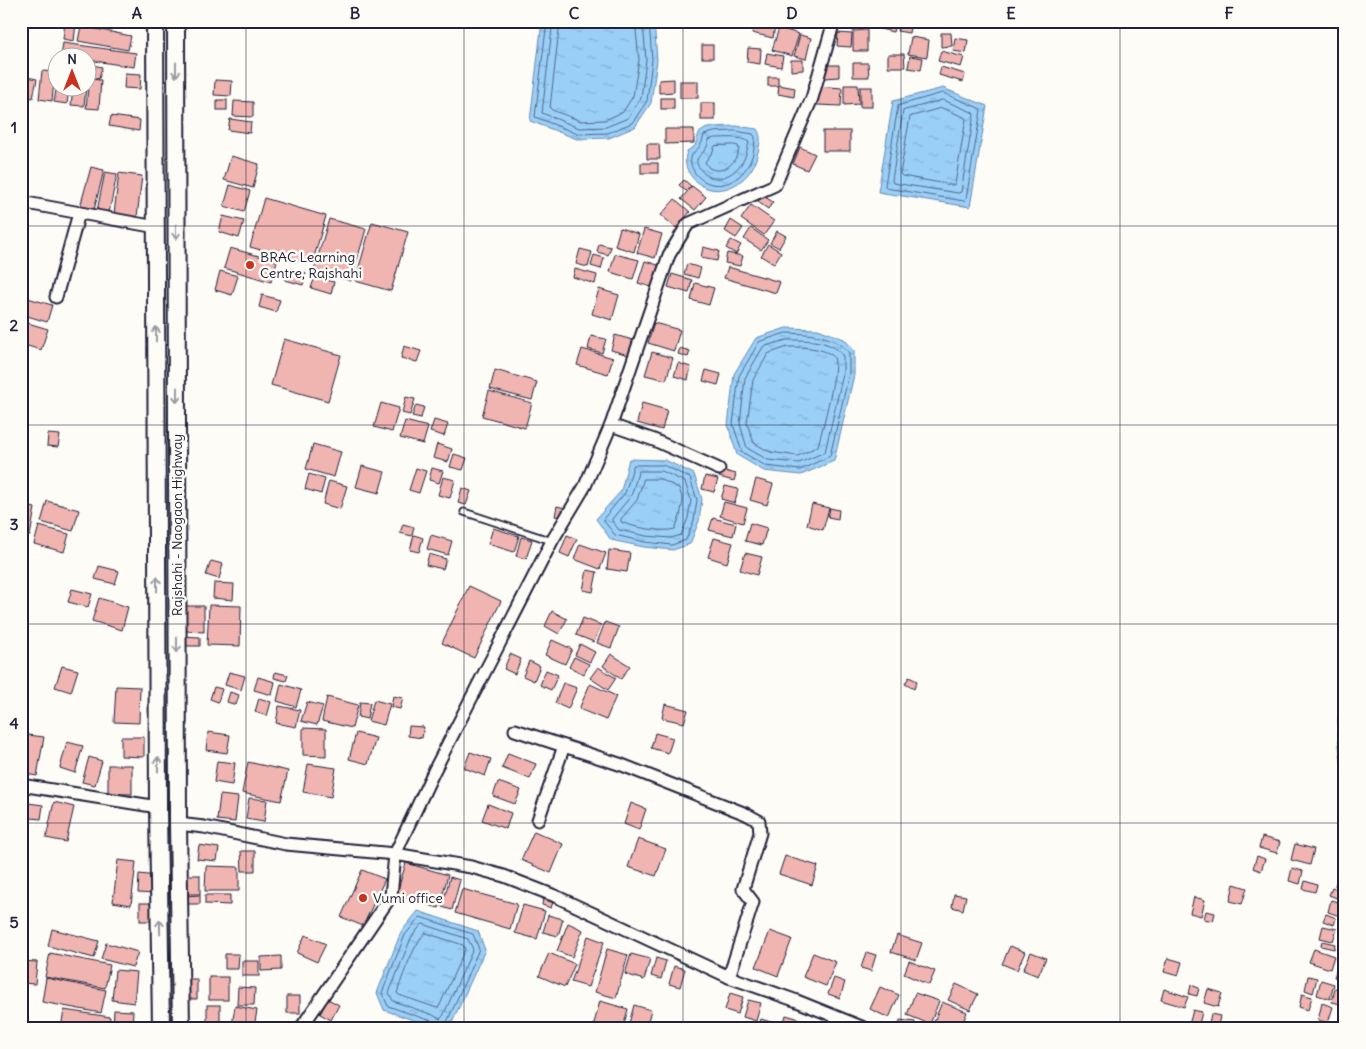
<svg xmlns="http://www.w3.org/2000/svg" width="1366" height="1049" viewBox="0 0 1366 1049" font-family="Delius,sans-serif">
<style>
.water{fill:url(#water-ripples);stroke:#6a8aac}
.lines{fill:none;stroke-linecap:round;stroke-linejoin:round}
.shore{stroke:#526787;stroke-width:1}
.building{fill:#f0b4b1;stroke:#22223b}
.lane-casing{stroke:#22223b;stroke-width:9}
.street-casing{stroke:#22223b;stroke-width:15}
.primary-casing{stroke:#22223b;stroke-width:20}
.lane{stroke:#fdfcf7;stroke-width:5.5}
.street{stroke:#fdfcf7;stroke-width:11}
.primary{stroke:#fdfcf7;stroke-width:16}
.oneway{stroke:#9a9aa2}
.grid{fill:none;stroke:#22223b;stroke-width:1;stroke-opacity:0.55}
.poi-dot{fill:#c8321e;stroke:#fdfcf7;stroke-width:2}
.labels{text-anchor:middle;stroke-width:5;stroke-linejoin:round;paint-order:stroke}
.poi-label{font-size:14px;fill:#22223b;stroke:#fdfcf7;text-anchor:start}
.street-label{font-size:14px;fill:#22223b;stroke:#fdfcf7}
.neatline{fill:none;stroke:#22223b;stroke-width:2}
.grid-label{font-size:16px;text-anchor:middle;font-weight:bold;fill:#22223b}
</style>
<defs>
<pattern id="water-ripples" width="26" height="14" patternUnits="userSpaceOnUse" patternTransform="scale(1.25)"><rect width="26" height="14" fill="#9acff8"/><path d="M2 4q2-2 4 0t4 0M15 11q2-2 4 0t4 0" fill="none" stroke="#84b1d6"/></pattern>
</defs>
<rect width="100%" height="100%" fill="#fdfcf7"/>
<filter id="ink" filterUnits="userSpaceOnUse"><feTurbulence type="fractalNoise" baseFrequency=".02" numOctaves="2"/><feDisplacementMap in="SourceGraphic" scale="10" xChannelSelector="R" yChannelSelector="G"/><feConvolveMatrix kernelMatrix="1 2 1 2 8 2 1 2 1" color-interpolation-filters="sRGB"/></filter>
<g filter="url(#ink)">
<g class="water">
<path d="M 542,21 L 654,21 L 657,60 L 651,103 L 635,127 L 609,138 L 577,139 L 530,121 Z"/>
<path d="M 943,88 L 987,106 L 970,207 L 878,192 L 893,101 Z"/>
<path d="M 736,126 L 757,129 C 762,137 760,143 758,152 C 756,158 755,165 751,170 C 737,191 708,198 692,177 C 685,168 684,161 687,151 L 695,146 L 699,133 L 705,129 L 713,127 Z"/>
<path d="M 786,328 L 818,329 L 844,339 L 854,350 L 854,375 L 834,461 L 801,475 L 764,471 L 737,455 L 728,425 L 734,374 L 756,338 Z"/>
<path d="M 629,459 L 665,460 L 694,474 L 702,499 L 699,521 L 690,544 L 673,550 L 644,547 L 611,540 L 596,519 L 621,491 Z"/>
<path d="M 1345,696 L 1345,780 C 1340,760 1332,712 1345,696 Z"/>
<path d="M 418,911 L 478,931 L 485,950 L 451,1025 L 436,1028 L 384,1010 L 377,993 L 401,932 Z"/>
</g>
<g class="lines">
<g class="shore">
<path d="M 547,21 L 535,117 L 578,134 L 608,133 L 632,123 L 647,101 L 652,60 L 649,21"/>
<path d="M 553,21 L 542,113 L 579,128 L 606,127 L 628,118 L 641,98 L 646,60 L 643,21"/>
<path d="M 560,21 L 550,108 L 552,110 L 581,121 L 605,120 L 623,112 L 633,96 L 639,60 L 635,21"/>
<path d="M 943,93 L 979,108 L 981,110 L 966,199 L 964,201 L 886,188 L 885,185 L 898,106 Z"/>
<path d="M 943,100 L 972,112 L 974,114 L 961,192 L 958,193 L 893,183 L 892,180 L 903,111 Z"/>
<path d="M 942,108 L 964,117 L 966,119 L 955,184 L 952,185 L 902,176 L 900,174 L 910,117 Z"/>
<path d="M 735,131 L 753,134 L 755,137 C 755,146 753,159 747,167 C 735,186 710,192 695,173 C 692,168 690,164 691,158 C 692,152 697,151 700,146 C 702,143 703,139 704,135 L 714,132 Z"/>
<path d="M 715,138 C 726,138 740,136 749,142 C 747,149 746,158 741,164 C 732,177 712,185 701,170 C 699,167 696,164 697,160 C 698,156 702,154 704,151 C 707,148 708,144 709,140 Z"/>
<path d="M 734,145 L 738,146 L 739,149 C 736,163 724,175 709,168 L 705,162 L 712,153 L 715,146 Z"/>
<path d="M 786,333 C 808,334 835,334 849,353 L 849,374 L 830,456 L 800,470 L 766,466 L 742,452 L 733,424 L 739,376 L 759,342 Z"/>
<path d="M 787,340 C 806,340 831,339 843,356 L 843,374 L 825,452 L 799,463 L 768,460 L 747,448 L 740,424 L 745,378 L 763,347 Z"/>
<path d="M 788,347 C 801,347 822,347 833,356 C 841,362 821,434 818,446 L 798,456 L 770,452 L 754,443 L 747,423 L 753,380 L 768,354 Z"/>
<path d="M 634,465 L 663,465 L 690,478 L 697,500 L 694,520 L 686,540 L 672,545 L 645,542 L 615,535 L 604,521 L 604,518 L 625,493 Z"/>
<path d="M 639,471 L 662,471 L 685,482 L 691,500 L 688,518 L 681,535 L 671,538 L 646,536 L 619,530 L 612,521 L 612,519 L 631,496 Z"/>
<path d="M 644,479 L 660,479 L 679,488 L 683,501 L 680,516 L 675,529 C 663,533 632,527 621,522 L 621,519 L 637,500 Z"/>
<path d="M 423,924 L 468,939 L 473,949 L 443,1016 L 440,1019 L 433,1015 L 393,1001 L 389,993 L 411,938 L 421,925 Z"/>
<path d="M 426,933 L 463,945 L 465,949 L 439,1007 L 437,1008 L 399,995 L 397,993 C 401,980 416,938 426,933 Z"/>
<path d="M 434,1028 L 434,1024 L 431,1021 L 388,1006 L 382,993 L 405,935 L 420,917 L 473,934 L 479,949 L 448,1020 L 444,1024 L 444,1028"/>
</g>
</g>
<g class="building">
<path d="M 88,21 L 103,21 L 102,27 L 88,25 Z"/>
<path d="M 878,21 L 896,21 L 893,32 L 876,28 Z"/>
<path d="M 899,21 L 911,21 L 909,33 L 897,31 Z"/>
<path d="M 65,22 L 76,23 L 74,41 L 63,39 Z"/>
<path d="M 754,22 L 775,26 L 773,38 L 752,33 Z"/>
<path d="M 81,26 L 131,36 L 128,50 L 78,41 Z"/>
<path d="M 779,28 L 799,34 L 792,56 L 772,50 Z"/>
<path d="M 867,30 L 867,51 L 853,51 L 853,31 Z"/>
<path d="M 838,33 L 852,34 L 851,47 L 837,46 Z"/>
<path d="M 941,33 L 951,33 L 952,46 L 941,47 Z"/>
<path d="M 800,35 L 811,38 L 806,59 L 794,56 Z"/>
<path d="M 911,37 L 929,40 L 927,57 L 908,54 Z"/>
<path d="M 955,38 L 968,40 L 966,53 L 953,51 Z"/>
<path d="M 63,43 L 136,53 L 134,67 L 88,60 L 88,58 L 61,57 Z"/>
<rect x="702" y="45" width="11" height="13"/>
<path d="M 748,48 L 761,49 L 760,64 L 747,62 Z"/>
<path d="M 941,51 L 964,57 L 961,67 L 938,61 Z"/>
<path d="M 767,53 L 783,56 L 781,67 L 765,64 Z"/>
<path d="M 888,54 L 904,54 L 905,67 L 888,67 Z"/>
<path d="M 910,56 L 923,58 L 921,70 L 908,68 Z"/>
<path d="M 791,60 L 803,60 L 803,70 L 791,71 Z"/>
<path d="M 853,63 L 868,63 L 869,77 L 853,77 Z"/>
<path d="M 88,64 L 102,67 L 99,79 L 88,77 Z"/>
<path d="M 824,65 L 839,65 L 839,77 L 824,78 Z"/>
<path d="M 941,67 L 965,74 L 963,82 L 939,75 Z"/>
<path d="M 42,71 L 55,72 L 52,101 L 39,99 Z"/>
<path d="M 125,73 L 141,74 L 140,89 L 124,88 Z"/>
<path d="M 22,76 L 37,79 L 33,98 L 21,96 Z"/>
<rect x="768" y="77" width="10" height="9"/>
<path d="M 58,79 L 58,88 L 69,88 L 67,104 L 54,102 Z"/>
<path d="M 89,79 L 101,80 L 99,109 L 86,108 Z"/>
<path d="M 674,79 L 674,92 L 659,93 L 659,80 Z"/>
<path d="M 215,80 L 232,81 L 231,96 L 214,95 Z"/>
<rect x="680" y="81" width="18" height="17"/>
<path d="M 779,85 L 795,88 L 794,97 L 778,94 Z"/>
<path d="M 844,85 L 858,85 L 859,104 L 844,105 Z"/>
<path d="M 818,86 L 842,88 L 841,106 L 817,105 Z"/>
<rect x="860" y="87" width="12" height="20"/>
<path d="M 73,88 L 86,88 L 84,106 L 71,105 Z"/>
<rect x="661" y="98" width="13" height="11"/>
<rect x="217" y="100" width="10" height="10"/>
<path d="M 234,101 L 253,102 L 253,117 L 233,116 Z"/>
<rect x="701" y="103" width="14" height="17"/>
<path d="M 111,116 L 140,120 L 139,131 L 109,126 Z"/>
<path d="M 230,119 L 251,122 L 250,133 L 228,130 Z"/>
<path d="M 665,129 L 694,129 L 694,143 L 665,144 Z"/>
<rect x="823" y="131" width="27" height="20"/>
<path d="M 647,144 L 659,144 L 660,159 L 647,159 Z"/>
<path d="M 800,147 L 815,154 L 807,170 L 793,164 Z"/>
<path d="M 231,156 L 259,164 L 253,188 L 224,180 Z"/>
<rect x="641" y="163" width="17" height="10"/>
<path d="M 91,167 L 104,170 L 94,210 L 80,207 Z"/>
<path d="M 105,172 L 117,174 L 109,213 L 97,211 Z"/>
<path d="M 119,173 L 142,176 L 137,217 L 114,214 Z"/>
<path d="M 684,180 L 691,186 L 686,191 L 679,185 Z"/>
<path d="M 230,185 L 250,191 L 244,212 L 224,206 Z"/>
<path d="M 692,186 L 706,197 L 695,210 L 681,199 Z"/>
<path d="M 762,195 L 773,202 L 768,209 L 758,202 Z"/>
<path d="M 264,198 L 326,216 L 312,264 L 250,247 Z"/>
<path d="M 675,199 L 690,212 L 676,228 L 661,215 Z"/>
<path d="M 751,205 L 774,221 L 764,235 L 741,219 Z"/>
<path d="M 223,216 L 244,221 L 239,238 L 219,232 Z"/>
<path d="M 329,219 L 366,229 L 351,281 L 314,270 Z"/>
<path d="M 731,220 L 743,228 L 736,238 L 725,231 Z"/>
<path d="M 372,222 L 408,232 L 391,291 L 355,281 Z"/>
<path d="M 620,228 L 639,234 L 634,252 L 615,246 Z"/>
<path d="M 751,228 L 768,240 L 761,250 L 744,239 Z"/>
<path d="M 644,229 L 662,234 L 655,258 L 637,253 Z"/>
<path d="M 777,231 L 786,236 L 779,248 L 770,243 Z"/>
<path d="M 731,240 L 741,245 L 736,254 L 726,248 Z"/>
<path d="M 599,244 L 611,247 L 608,255 L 597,252 Z"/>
<path d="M 768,244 L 781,252 L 774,264 L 761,256 Z"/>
<path d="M 703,247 L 719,251 L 717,261 L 701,258 Z"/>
<path d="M 230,248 L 277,261 L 271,282 L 224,268 Z"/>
<path d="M 580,249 L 592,252 L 588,267 L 576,264 Z"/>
<path d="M 727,253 L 743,256 L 740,266 L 725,263 Z"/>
<path d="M 615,254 L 639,260 L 633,279 L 610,272 Z"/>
<path d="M 594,255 L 604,258 L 601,269 L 591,266 Z"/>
<path d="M 645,261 L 661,266 L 655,288 L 638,283 Z"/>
<path d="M 687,264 L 701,268 L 698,278 L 684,274 Z"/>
<path d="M 728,267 L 780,282 L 776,293 L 724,278 Z"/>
<path d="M 288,268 L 306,273 L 303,285 L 285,280 Z"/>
<path d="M 575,269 L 597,275 L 595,284 L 573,277 Z"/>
<path d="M 220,271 L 238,276 L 232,295 L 215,290 Z"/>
<path d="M 672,274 L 692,280 L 689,293 L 668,287 Z"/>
<path d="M 315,277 L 334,282 L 331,294 L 311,288 Z"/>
<path d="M 695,283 L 714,288 L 709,305 L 691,300 Z"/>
<path d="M 599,289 L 619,295 L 612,320 L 592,314 Z"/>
<path d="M 262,295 L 280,300 L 276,312 L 259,307 Z"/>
<path d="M 24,297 L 52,305 L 47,322 L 21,314 L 21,307 Z"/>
<path d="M 21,321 L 48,329 L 41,350 L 21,344 Z"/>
<path d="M 654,323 L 680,330 L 674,351 L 648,343 Z"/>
<path d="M 615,335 L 636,341 L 632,356 L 611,350 Z"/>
<path d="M 591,336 L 606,339 L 602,353 L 588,349 Z"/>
<path d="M 284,339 L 341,355 L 328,401 L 271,385 Z"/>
<path d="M 404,346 L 421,351 L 417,362 L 401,358 Z"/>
<path d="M 680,348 L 690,351 L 688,357 L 678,354 Z"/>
<path d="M 582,349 L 613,358 L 608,374 L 577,365 Z"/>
<path d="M 652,352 L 673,358 L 666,380 L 645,375 Z"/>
<path d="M 678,363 L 691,367 L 688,380 L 674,376 Z"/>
<path d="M 495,370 L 537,382 L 532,400 L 490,389 Z"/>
<path d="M 706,370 L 721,374 L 718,385 L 703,381 Z"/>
<path d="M 489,391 L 532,403 L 525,428 L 482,416 Z"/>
<path d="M 406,397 L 415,399 L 410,415 L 402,413 Z"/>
<path d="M 381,403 L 399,408 L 392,432 L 374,427 Z"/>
<path d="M 642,403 L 667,410 L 662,430 L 637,423 Z"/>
<path d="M 416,405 L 424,407 L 421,418 L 412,416 Z"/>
<path d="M 434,420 L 448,424 L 444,436 L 430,432 Z"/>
<path d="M 405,421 L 428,427 L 423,444 L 400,438 Z"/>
<path d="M 48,434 L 60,435 L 58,447 L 47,446 Z"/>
<path d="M 313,444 L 341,452 L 334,477 L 306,469 Z"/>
<path d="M 437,444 L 452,449 L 448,462 L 433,458 Z"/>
<path d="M 454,454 L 467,458 L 463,470 L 450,467 Z"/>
<path d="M 362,466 L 385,472 L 379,493 L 356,487 Z"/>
<path d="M 416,468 L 426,471 L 419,493 L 409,490 Z"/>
<path d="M 432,468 L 443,471 L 439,483 L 429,480 Z"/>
<path d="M 721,470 L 736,474 L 734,481 L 719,477 Z"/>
<path d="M 309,474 L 325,479 L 321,494 L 305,489 Z"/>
<path d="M 705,476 L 718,479 L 714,492 L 702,489 Z"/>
<path d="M 443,477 L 455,480 L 450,498 L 438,495 Z"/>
<path d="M 756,479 L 773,484 L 767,505 L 750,500 Z"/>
<path d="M 329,481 L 347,486 L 340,509 L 323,504 Z"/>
<path d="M 725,486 L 738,489 L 735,503 L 721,499 Z"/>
<path d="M 462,488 L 471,491 L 466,505 L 458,503 Z"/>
<path d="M 47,501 L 79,510 L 73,531 L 41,522 Z"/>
<path d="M 724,502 L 747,508 L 743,523 L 720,516 Z"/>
<path d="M 812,504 L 829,508 L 823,530 L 807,525 Z"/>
<path d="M 21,505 L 35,508 L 30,536 L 21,535 Z"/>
<path d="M 557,506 L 565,508 L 562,518 L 555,516 Z"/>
<path d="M 830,508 L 839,510 L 838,519 L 828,517 Z"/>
<path d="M 713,518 L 736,524 L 733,536 L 709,530 Z"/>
<path d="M 750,523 L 767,528 L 762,545 L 745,541 Z"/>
<path d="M 403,524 L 414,527 L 412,536 L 400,533 Z"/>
<path d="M 39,526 L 69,534 L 64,552 L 34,544 Z"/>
<path d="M 493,528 L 519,536 L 514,552 L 488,544 Z"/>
<path d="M 414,535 L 423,538 L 419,552 L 410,550 Z"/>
<path d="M 431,535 L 452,541 L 448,555 L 427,549 Z"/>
<path d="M 567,535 L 577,539 L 569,557 L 560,553 Z"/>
<path d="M 521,537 L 532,540 L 526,559 L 516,556 Z"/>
<path d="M 714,538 L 733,543 L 727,563 L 708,557 Z"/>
<path d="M 580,544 L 606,553 L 600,569 L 574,559 Z"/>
<path d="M 609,550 L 630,553 L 627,572 L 607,569 Z"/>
<path d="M 745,553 L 762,557 L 757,575 L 740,570 Z"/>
<path d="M 429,554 L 446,559 L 443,569 L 426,565 Z"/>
<path d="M 211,561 L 223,564 L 219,579 L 206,575 Z"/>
<path d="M 99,566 L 119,571 L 115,584 L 95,579 Z"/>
<path d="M 587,570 L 597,572 L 593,592 L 583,590 Z"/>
<path d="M 214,583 L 234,584 L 233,600 L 213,598 Z"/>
<path d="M 469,586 L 501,601 L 474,658 L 442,643 Z"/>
<path d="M 72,589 L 92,594 L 88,607 L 68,602 Z"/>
<path d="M 99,598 L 128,607 L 122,630 L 92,621 Z"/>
<path d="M 209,605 L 241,606 L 240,646 L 207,645 Z"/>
<path d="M 185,606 L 204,606 L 204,632 L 185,631 Z"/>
<path d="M 552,611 L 567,619 L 559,634 L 545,626 Z"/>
<path d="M 583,618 L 601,625 L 594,642 L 576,635 Z"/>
<path d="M 605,622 L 619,627 L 611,648 L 597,643 Z"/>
<path d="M 181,636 L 200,637 L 200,646 L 181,646 Z"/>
<path d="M 552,640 L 572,649 L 565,664 L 545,655 Z"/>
<path d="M 580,644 L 595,652 L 590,662 L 575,655 Z"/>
<path d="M 510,654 L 521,659 L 515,674 L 504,669 Z"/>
<path d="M 611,654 L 630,666 L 621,679 L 603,666 Z"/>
<path d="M 574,657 L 589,664 L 584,674 L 569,667 Z"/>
<path d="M 529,661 L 540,666 L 534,681 L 523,676 Z"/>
<path d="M 62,666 L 78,670 L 71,692 L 55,687 Z"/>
<path d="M 598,667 L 616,678 L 608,690 L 590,678 Z"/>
<path d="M 546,670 L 558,675 L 551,690 L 540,685 Z"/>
<path d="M 229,672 L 245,676 L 241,690 L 225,685 Z"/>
<path d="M 275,672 L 288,675 L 286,681 L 274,678 Z"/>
<path d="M 258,677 L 275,682 L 272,695 L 254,690 Z"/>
<path d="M 909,677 L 917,681 L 914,689 L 905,684 Z"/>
<path d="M 563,683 L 577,688 L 568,709 L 555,703 Z"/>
<path d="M 281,684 L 301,690 L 296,707 L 277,701 Z"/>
<path d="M 590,684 L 616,696 L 606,720 L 579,709 Z"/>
<path d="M 116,686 L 140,687 L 139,723 L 114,722 Z"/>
<path d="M 214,687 L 222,689 L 218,702 L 210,699 Z"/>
<path d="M 230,692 L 239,695 L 236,705 L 227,702 Z"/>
<path d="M 393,696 L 403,698 L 400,709 L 391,707 Z"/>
<path d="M 327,697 L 358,705 L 352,728 L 322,721 Z"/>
<path d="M 259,698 L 271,702 L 267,716 L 255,712 Z"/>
<path d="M 374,700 L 390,704 L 384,725 L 368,721 Z"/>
<path d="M 307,702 L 323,706 L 317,725 L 301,721 Z"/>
<path d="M 360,702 L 370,703 L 367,719 L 358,717 Z"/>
<path d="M 665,704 L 688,710 L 684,723 L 662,718 Z"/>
<path d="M 279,706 L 300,710 L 296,727 L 276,723 Z"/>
<path d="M 409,726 L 424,727 L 422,738 L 408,736 Z"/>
<path d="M 303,728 L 326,729 L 326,756 L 303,755 Z"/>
<path d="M 208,732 L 230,735 L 227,753 L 206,750 Z"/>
<path d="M 356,733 L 376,738 L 368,764 L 349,759 Z"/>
<path d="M 655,733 L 673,738 L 668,753 L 651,748 Z"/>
<path d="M 28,735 L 44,737 L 37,776 L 21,773 Z"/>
<path d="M 121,737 L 144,737 L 144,757 L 121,756 Z"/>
<path d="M 67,742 L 83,746 L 75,773 L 60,768 Z"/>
<path d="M 470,752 L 491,759 L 485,776 L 464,768 Z"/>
<path d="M 508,753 L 536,764 L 530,779 L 502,768 Z"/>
<path d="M 89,757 L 102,761 L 95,785 L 82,782 Z"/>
<path d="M 217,761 L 235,763 L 232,785 L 214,782 Z"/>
<path d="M 248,762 L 288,771 L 281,801 L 242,793 Z"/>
<path d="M 308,764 L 336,768 L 331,797 L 303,792 Z"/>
<rect x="108" y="765" width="24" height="29"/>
<path d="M 498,782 L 521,790 L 515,804 L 493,796 Z"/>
<path d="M 220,795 L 238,797 L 235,822 L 217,820 Z"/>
<path d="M 249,798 L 267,800 L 264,822 L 246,819 Z"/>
<path d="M 21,802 L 43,805 L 41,819 L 21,817 Z"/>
<path d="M 54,802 L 74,807 L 66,842 L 46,838 Z"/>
<path d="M 631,803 L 646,809 L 639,830 L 624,824 Z"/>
<path d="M 488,804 L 511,813 L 506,829 L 482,820 Z"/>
<path d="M 534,831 L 563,844 L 551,873 L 521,860 Z"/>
<path d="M 1262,837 L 1280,842 L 1277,853 L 1259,848 Z"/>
<path d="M 638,839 L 666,849 L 656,876 L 628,867 Z"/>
<path d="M 1295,844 L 1314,849 L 1310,865 L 1291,860 Z"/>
<path d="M 199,845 L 219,848 L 217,861 L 197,859 Z"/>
<path d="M 241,851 L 255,851 L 255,871 L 242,871 Z"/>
<path d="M 785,856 L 818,866 L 812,885 L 779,874 Z"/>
<path d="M 1257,856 L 1265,859 L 1261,871 L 1253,868 Z"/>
<path d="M 118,860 L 136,862 L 131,905 L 113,902 Z"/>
<path d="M 406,863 L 448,875 L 439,908 L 396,896 Z"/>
<path d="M 206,866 L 239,867 L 239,891 L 205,891 Z"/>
<path d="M 1292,868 L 1303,871 L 1300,884 L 1289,881 Z"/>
<path d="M 362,870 L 385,879 L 363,926 L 341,917 Z"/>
<path d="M 139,874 L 157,876 L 155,894 L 138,893 Z"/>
<path d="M 183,875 L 200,875 L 200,894 L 184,894 Z"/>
<path d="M 1338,875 L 1345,877 L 1345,889 L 1335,886 Z"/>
<path d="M 450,877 L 460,880 L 452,910 L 442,907 Z"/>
<path d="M 1305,881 L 1317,885 L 1315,892 L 1303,889 Z"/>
<path d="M 1234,884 L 1247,888 L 1242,904 L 1230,901 Z"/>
<path d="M 1332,888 L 1345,893 L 1344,901 L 1329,895 Z"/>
<path d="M 462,889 L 517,904 L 510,929 L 455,913 Z"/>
<path d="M 954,894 L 966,896 L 963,910 L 952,907 Z"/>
<path d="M 200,895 L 200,904 L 185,904 L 184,896 Z"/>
<path d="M 205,895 L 230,895 L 230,905 L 205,904 Z"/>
<path d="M 1194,897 L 1205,900 L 1201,916 L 1190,913 Z"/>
<path d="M 543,899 L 553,902 L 551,908 L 542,905 Z"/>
<path d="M 1331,900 L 1345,904 L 1343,917 L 1328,912 Z"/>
<rect x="140" y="903" width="12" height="18"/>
<path d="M 523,905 L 545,911 L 537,939 L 515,933 Z"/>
<path d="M 1206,911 L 1215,913 L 1213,921 L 1204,919 Z"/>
<path d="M 1326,914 L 1336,918 L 1334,925 L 1323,921 Z"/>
<path d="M 548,915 L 563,919 L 558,936 L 543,932 Z"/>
<path d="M 568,923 L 583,930 L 572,957 L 557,951 Z"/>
<path d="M 1323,926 L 1337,929 L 1333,941 L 1320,938 Z"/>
<path d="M 52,929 L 99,941 L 94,958 L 48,946 Z"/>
<path d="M 770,931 L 792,939 L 778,976 L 756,967 Z"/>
<path d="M 305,935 L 326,944 L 317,962 L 297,953 Z"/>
<path d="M 897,935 L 922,943 L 916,960 L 891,952 Z"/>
<path d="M 588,936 L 604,942 L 588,987 L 571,982 Z"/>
<path d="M 1322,941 L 1335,944 L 1334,949 L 1321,946 Z"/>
<path d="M 106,943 L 138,952 L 133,967 L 101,959 Z"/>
<path d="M 1010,946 L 1025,952 L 1017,970 L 1002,964 Z"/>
<path d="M 607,949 L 628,955 L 616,998 L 595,992 Z"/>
<path d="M 1314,949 L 1334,956 L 1330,969 L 1309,962 Z"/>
<path d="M 866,952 L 876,955 L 871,971 L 861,968 Z"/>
<path d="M 1031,952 L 1046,958 L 1038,976 L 1023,970 Z"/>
<path d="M 50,953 L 110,965 L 105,988 L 45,977 Z"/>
<path d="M 549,953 L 575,964 L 565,987 L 539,976 Z"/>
<path d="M 813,953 L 836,962 L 826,986 L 803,977 Z"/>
<path d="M 225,954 L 239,954 L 238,969 L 225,969 Z"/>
<path d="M 631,954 L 650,959 L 644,980 L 625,974 Z"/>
<path d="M 281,956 L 281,970 L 261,971 L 261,957 Z"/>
<path d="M 656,958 L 666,961 L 661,979 L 651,976 Z"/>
<path d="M 1168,958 L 1182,962 L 1178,976 L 1164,972 Z"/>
<path d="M 21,961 L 37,962 L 35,984 L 21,983 Z"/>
<rect x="242" y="961" width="17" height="15"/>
<path d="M 909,961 L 935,971 L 929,985 L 904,974 Z"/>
<path d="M 674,966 L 685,969 L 680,987 L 669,984 Z"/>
<path d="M 115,970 L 137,972 L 134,1003 L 112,1000 Z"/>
<path d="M 1336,971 L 1345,973 L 1345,981 L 1334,977 Z"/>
<path d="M 1308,976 L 1317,978 L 1313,993 L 1305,990 Z"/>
<rect x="209" y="977" width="19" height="23"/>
<path d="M 46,978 L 106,990 L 101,1013 L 42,1002 Z"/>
<path d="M 834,978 L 845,982 L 840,998 L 828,994 Z"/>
<path d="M 183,979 L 197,979 L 197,999 L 184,999 Z"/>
<path d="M 1321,980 L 1334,984 L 1330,999 L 1317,995 Z"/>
<path d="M 956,984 L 978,994 L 970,1010 L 948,1000 Z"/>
<path d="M 1191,985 L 1199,988 L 1197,996 L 1189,994 Z"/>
<path d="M 238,987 L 255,988 L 254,1005 L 237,1005 Z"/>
<path d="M 880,987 L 899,995 L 889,1018 L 870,1009 Z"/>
<path d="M 1335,988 L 1345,990 L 1345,1005 L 1332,1002 Z"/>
<path d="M 1164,989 L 1188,997 L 1184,1007 L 1161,1000 Z"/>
<path d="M 1208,989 L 1222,993 L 1218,1007 L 1204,1003 Z"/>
<path d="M 730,993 L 743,997 L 738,1014 L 725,1010 Z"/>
<path d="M 915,993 L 939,1001 L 930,1024 L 907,1015 Z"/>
<path d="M 1302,994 L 1312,997 L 1308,1010 L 1299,1007 Z"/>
<rect x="287" y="996" width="13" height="17"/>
<path d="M 328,999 L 339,1005 L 331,1020 L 320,1014 Z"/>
<path d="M 748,1000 L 761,1003 L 756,1021 L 743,1017 Z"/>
<path d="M 600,1001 L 628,1009 L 623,1028 L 593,1027 Z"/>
<path d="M 942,1002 L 967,1012 L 961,1028 L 947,1028 L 934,1022 Z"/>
<path d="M 1322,1003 L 1333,1007 L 1328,1023 L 1318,1020 Z"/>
<rect x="207" y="1005" width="13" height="20"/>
<path d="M 634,1005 L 651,1010 L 646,1028 L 628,1027 Z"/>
<path d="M 235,1006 L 257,1010 L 254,1028 L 243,1028 L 232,1026 Z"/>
<path d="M 64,1010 L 110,1017 L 109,1028 L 61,1028 Z"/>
<path d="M 114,1010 L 133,1011 L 132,1028 L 113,1028 Z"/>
<path d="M 1193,1010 L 1202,1012 L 1198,1028 L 1189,1025 Z"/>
<path d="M 1211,1014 L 1220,1016 L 1218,1026 L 1209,1023 Z"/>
<path d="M 786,1015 L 800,1019 L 797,1028 L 782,1028 Z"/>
<path d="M 761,1019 L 774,1023 L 772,1028 L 758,1028 Z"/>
<path d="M 900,1020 L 915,1022 L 914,1028 L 899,1028 Z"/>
</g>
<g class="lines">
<defs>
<path id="lane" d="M 464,512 L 552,541"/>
<g id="street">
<path d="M 21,202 L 156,227"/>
<path d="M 56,297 L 79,213"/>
<path d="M 611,425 L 654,440 L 719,469"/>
<path d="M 515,730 L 622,765 L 746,814 L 759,821 L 760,833 L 743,889 L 753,902 L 729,977"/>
<path d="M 21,785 L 158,807"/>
<path d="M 538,820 L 564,746"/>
<path d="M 178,824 L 204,827 L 286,844 L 395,854 L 471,867 L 504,876 L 555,896 L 729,977 L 797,1001 L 864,1028"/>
<path d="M 301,1028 L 391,896 L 395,854 L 434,771 L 552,541 L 585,486 L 611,425 L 669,255 L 688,224 L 775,185 L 812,98 L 834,21"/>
</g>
<g id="primary">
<path d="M 155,21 L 158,807 L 161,1028"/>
<path d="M 176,21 L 178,824 L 181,1028"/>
</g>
</defs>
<use href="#lane" class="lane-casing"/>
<use href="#street" class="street-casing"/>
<use href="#primary" class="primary-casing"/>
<use href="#lane" class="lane"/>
<use href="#street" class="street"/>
<use href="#primary" class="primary"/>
</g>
<defs><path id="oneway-shaft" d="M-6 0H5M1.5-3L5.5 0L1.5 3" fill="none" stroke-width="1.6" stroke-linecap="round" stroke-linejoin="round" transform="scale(1.25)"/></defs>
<g class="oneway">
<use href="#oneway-shaft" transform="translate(176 70) rotate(90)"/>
<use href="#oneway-shaft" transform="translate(176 232) rotate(90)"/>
<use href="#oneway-shaft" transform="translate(156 334) rotate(-90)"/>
<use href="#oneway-shaft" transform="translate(177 395) rotate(90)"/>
<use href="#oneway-shaft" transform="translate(157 584) rotate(-90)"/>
<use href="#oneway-shaft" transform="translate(177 645) rotate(90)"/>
<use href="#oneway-shaft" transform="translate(158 764) rotate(-90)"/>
<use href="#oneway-shaft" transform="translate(160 927) rotate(-91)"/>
</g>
</g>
<path class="grid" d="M 246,21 L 246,1028M 464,21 L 464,1028M 683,21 L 683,1028M 901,21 L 901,1028M 1120,21 L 1120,1028M 21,226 L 1345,226M 21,425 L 1345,425M 21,624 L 1345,624M 21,823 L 1345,823"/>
<g class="poi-dot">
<circle cx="250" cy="265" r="5"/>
<circle cx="363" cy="898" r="5"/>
</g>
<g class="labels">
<g class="poi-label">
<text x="260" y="262">BRAC Learning<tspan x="260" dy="16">Centre, Rajshahi</tspan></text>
<text x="373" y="903">Vumi office</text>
</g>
<g class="street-label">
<text transform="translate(177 525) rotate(-90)" y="5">Rajshahi - Naogaon Highway</text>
</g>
</g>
<rect width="1366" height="1049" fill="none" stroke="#fdfcf7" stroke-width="55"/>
<g transform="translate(72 72)"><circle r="24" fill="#fdfcf7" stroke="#a5a5ac"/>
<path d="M0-4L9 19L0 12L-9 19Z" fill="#c8321e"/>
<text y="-8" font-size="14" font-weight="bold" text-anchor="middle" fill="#22223b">N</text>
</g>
<rect x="28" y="28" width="1310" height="994" class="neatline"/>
<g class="grid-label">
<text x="137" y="19">A</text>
<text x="355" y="19">B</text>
<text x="574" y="19">C</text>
<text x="792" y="19">D</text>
<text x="1011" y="19">E</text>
<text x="1229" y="19">F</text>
<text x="14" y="133">1</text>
<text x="14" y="331">2</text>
<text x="14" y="530">3</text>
<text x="14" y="729">4</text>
<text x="14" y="928">5</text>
</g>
</svg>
